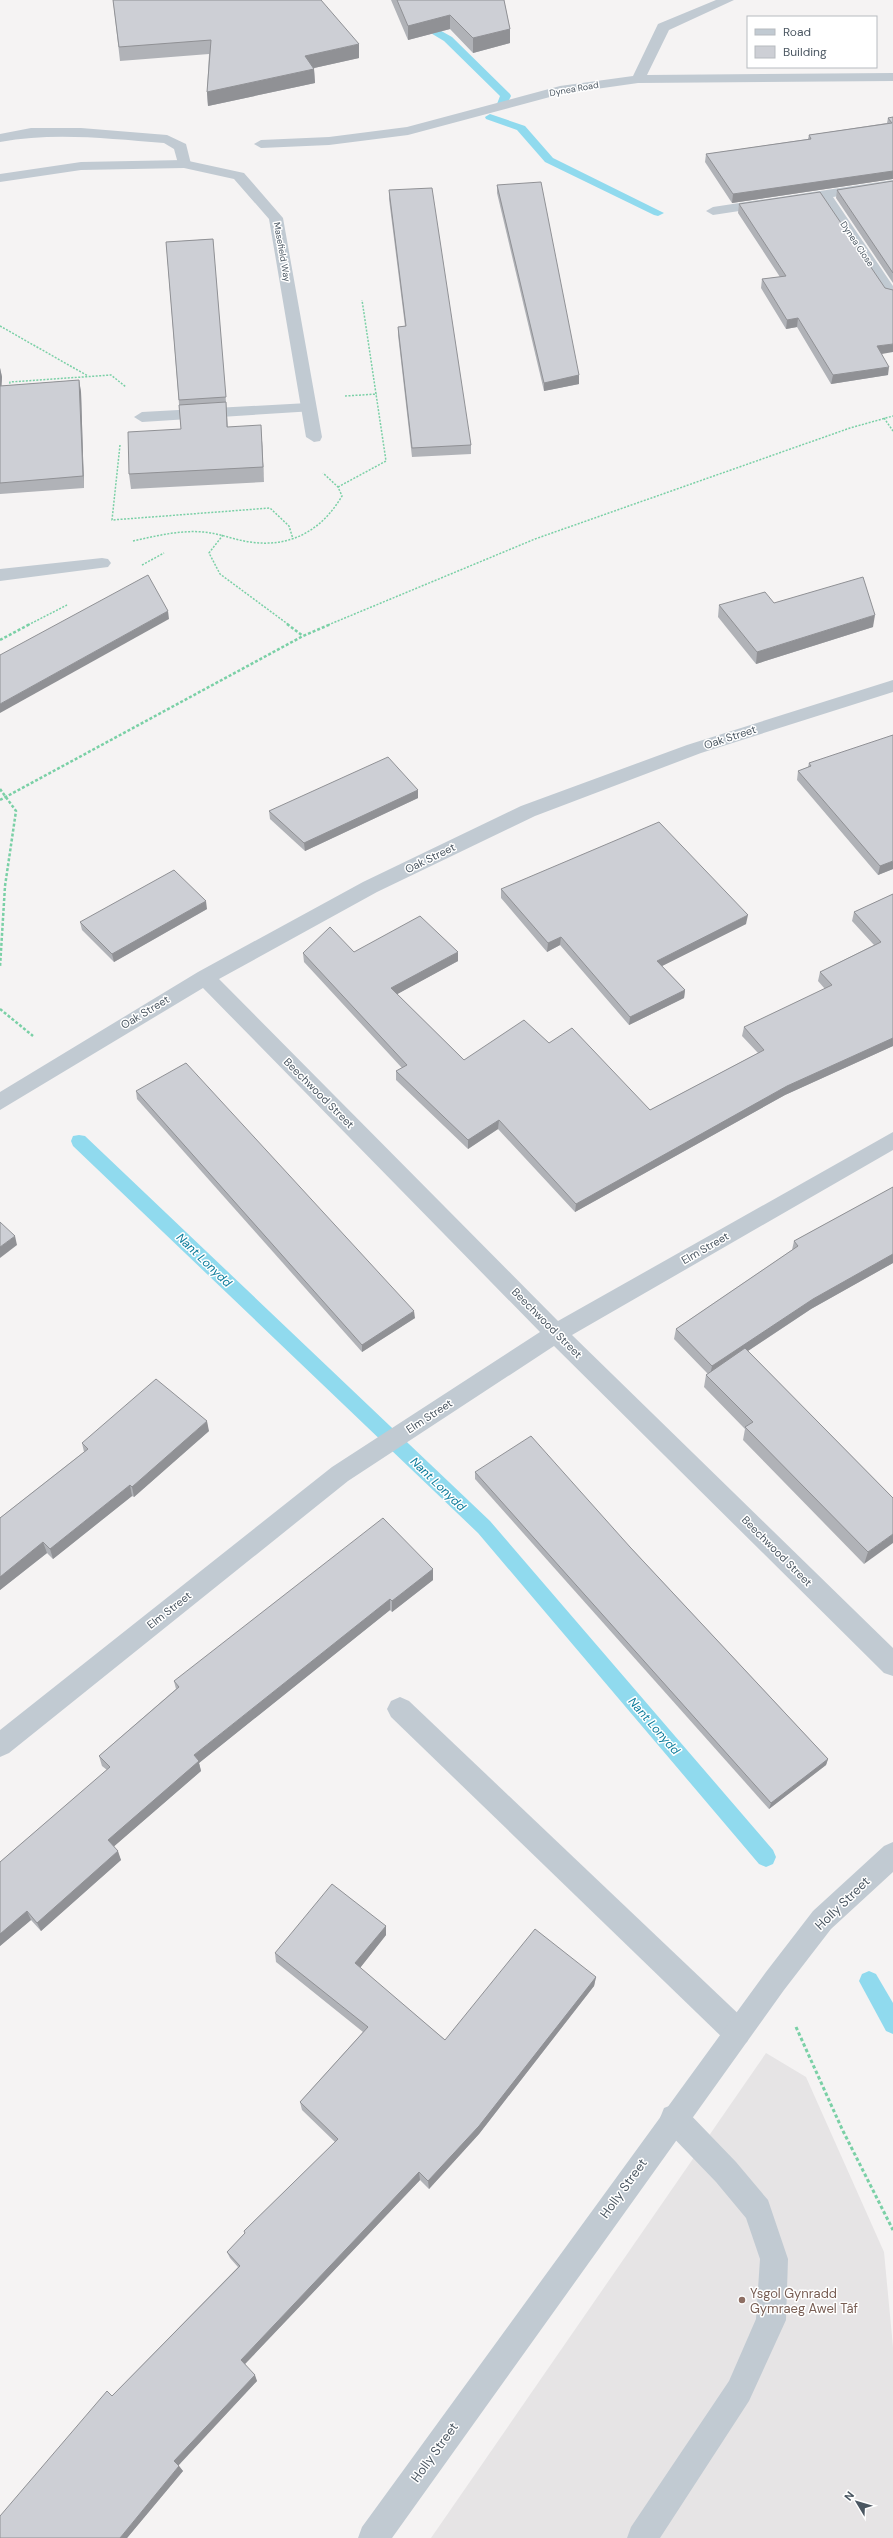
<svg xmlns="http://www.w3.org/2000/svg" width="893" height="2538" viewBox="0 0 893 2538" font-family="'DM Sans',sans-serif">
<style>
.education{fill:#e6e4e5}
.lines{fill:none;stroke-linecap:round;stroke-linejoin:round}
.stream{fill:#90daee;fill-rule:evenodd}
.path-far2{stroke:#7ad0a6;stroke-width:1.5;stroke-dasharray:2 1.5;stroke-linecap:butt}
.path-far1{stroke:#7ad0a6;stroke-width:2.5;stroke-dasharray:3 2;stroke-linecap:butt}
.path{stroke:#7ad0a6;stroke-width:3;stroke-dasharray:3.5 2.5;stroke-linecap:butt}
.lane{fill:#c1cad2;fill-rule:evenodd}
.street{fill:#c1cad2;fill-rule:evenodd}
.wall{fill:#b0b2b7}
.shaded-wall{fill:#909195}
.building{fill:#cdcfd5;stroke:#909195}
.education-dot{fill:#8d6e63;stroke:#fff;stroke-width:1.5}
.labels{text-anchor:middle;stroke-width:3;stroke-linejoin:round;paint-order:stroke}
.far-street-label{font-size:9px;fill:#4a5661;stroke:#fff}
.street-label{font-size:11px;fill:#4a5661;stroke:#fff}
.water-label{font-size:12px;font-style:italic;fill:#0c7c9b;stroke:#fff}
.near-street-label{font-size:13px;fill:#4a5661;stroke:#fff}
.near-education-label{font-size:13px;fill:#785e54;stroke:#fff;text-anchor:start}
</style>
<rect width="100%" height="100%" fill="#f5f3f3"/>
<path class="education" d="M 766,2053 L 806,2077 L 884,2252 L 893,2347 L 893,2538 L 431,2538 Z"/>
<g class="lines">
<g class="stream">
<path d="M 418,18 L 452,37 L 510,94 L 511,96 L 506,106 L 498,106 L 497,104 L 500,96 L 444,41 L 414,23 L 414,19 Z"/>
<path d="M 490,114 L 525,126 L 553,158 L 664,213 L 658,216 L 654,215 L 545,162 L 517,130 L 486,119 L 485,117 Z"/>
<path d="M 79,1135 L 85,1136 L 490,1521 L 773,1850 L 776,1857 L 773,1864 L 766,1867 L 759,1864 L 478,1533 L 73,1146 L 71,1141 L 73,1136 Z"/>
<path d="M 869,1971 L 876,1974 L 893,2003 L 893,2034 L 886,2031 L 859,1981 L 862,1974 Z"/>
</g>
<g class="path-far2">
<path d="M 0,326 L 88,376"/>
<path d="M 9,387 L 10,382 L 111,375 L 126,387"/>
<path d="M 345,396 L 377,394"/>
<path d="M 884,418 L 893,431"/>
<path d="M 120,445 L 112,520 L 270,508 L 289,526 L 293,539"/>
<path d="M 338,487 L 386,461 L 362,300"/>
<path d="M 223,535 L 209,553 L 220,574 L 289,625"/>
<path d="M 133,541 C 156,536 179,530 203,532 C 219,533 234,540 250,542 C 291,548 322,530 342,496 L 338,487 L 323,473"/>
<path d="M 142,565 L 164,553"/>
<path d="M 28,625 L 67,605"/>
<path d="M 328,625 L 535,539 L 850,428 L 893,416"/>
</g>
<g class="path-far1">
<path d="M 287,624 L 303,636"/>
<path d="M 0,640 L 30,624"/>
<path d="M 0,789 L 16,811 L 5,886 L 0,967"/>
<path d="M 0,800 L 303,636 L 331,624"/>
<path d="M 0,1009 L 33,1036"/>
</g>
<path class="path" d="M 796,2027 L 842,2129 L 893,2230"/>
<g class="lane">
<path d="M 31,128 L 81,128 L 167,135 L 186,144 L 191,164 L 189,167 L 179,167 L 174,149 L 164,143 C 109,139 55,132 0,142 L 0,134 Z"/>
<path d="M 308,403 L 314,405 L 316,408 L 314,411 L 142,422 L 134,417 L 142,412 Z"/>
<path d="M 400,1697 L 409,1701 L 747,2022 L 751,2032 L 747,2042 L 737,2046 L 727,2042 L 391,1717 L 387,1709 L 391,1701 Z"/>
<path d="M 674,2104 L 684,2108 L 736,2162 L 768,2200 L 788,2259 L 786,2320 L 749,2401 L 660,2538 L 627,2538 L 631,2527 L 729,2381 L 756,2319 L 760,2259 L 746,2218 L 716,2182 L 664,2128 L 660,2118 L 664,2108 Z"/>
</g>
<g class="street">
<path d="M 716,0 L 734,0 L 669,30 L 647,75 L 893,73 L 893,81 L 638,83 L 561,94 L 408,135 L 329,145 L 261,148 L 254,144 L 261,140 L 329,137 L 407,127 L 560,86 L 633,76 L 658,24 Z"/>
<path d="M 184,160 L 244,173 L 283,218 L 322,437 L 320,441 L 314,442 L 306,437 L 269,219 L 234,179 L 184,168 L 81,170 L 0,182 L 0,174 L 81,162 Z"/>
<path d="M 893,180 L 893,188 L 833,197 L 893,286 L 893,297 L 885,296 L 820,199 L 713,215 L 706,211 L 713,207 Z"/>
<path d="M 102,558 L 108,559 L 111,563 L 108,567 L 0,581 L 0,569 Z"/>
<path d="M 893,680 L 893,692 L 701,753 L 535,816 L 377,892 L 219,979 L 558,1321 L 893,1132 L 893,1150 L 572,1335 L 893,1648 L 893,1676 L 884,1673 L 554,1346 L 348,1481 L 9,1753 L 0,1757 L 0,1730 L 332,1467 L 540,1332 L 203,988 L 0,1110 L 0,1092 L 198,972 L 363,882 L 521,806 L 687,745 Z"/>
<path d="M 893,1842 L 893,1872 L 831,1929 L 784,1990 L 392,2538 L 358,2538 L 362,2527 L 766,1972 L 813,1911 L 884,1846 Z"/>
</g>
</g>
<g class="wall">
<path d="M 113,0 L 359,58 L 314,68 L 314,69 L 315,83 L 208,106 L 207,92 L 209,54 L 120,61 Z"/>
<path d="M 391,0 L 504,0 L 510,29 L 510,43 L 473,53 L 450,29 L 408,40 Z"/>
<path d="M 893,117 L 893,179 L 732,203 L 705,162 L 706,154 L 808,139 L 809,135 L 887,123 L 888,118 Z"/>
<path d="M 893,181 L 893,283 L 836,198 L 837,190 Z"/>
<path d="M 497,185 L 579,375 L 579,384 L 544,391 L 497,193 Z"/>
<path d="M 389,190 L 471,445 L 471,454 L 412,457 L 398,335 L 398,327 L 405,326 L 389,199 Z"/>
<path d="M 739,204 L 885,288 L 882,354 L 888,375 L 831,384 L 797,327 L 786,329 L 761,288 L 762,279 L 780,277 L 738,213 Z"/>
<path d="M 213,239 L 228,427 L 262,441 L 264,482 L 131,489 L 129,474 L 181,429 L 166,242 Z"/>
<path d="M 0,368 L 2,377 L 1,386 L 79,380 L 81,392 L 84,488 L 0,494 Z"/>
<path d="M 774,603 L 873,627 L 756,664 L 718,617 L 719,605 Z"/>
<path d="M 809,763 L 893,869 L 878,875 L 797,780 L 798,771 L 808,767 Z"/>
<path d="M 418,790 L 418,798 L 305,851 L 270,819 L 269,811 Z"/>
<path d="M 501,889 L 746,924 L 662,966 L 685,990 L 684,998 L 629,1025 L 560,945 L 547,952 L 501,898 Z"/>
<path d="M 893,894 L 893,1046 L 785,1095 L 575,1212 L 498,1129 L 468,1149 L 396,1080 L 396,1071 L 402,1068 L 304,962 L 303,953 L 354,952 L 458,961 L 397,994 L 464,1060 L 549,1043 L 650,1110 L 758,1053 L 742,1036 L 744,1027 L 825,989 L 818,981 L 820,972 L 874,945 L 852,921 L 854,912 Z"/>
<path d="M 207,909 L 114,962 L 82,930 L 80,922 Z"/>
<path d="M 136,1091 L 415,1318 L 362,1352 L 137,1099 Z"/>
<path d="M 893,1187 L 893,1263 L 811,1309 L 748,1351 L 893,1498 L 864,1564 L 743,1440 L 745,1429 L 704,1387 L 706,1375 L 708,1374 L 674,1339 L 676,1329 L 792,1250 L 794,1241 Z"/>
<path d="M 209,1431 L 134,1497 L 132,1496 L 53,1559 L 47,1553 L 0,1590 L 0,1518 L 84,1452 L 82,1443 Z"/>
<path d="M 475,1472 L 630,1547 L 828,1759 L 826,1765 L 769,1809 L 475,1479 Z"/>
<path d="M 433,1569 L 433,1580 L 392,1612 L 390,1610 L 199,1763 L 201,1771 L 114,1846 L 121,1860 L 41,1931 L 31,1920 L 0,1946 L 0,1862 L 107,1770 L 102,1766 L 99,1756 L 176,1689 L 174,1681 Z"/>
<path d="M 386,1926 L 386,1935 L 360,1968 L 445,2040 L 596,1977 L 594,1986 L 479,2134 L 429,2189 L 420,2180 L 245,2364 L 257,2381 L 178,2465 L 183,2471 L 127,2538 L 0,2538 L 112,2396 L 238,2267 L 230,2258 L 227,2252 L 245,2234 L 244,2231 L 335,2142 L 302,2110 L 300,2102 L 363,2032 L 276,1962 L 275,1953 Z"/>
</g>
<g class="shaded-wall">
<path d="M 450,15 L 450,29 L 408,40 L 408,26 Z"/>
<path d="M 510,29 L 510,43 L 473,53 L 473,38 Z"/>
<path d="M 359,44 L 359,58 L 305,70 L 305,56 Z"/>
<path d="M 314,69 L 315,83 L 208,106 L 207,92 Z"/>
<path d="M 893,171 L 893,179 L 732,203 L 733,194 Z"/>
<path d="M 798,318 L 797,327 L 786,329 L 787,320 Z"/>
<path d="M 893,344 L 893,352 L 876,355 L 877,346 Z"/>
<path d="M 889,367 L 888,375 L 831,384 L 833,375 Z"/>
<path d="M 0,368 L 2,377 L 1,397 L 0,394 Z"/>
<path d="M 579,375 L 579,384 L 544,391 L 544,383 Z"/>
<path d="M 79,380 L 81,392 L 84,488 L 83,476 Z"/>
<path d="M 261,425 L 262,441 L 264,482 L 263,467 Z"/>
<path d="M 168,611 L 169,619 L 0,713 L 0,704 Z"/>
<path d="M 875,615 L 873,627 L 756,664 L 757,652 Z"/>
<path d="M 418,790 L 418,798 L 305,851 L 304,843 Z"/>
<path d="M 893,861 L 893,869 L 878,875 L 880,866 Z"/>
<path d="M 206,901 L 207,909 L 114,962 L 112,954 Z"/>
<path d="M 748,915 L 746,924 L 656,969 L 657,961 Z"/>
<path d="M 561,937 L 560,945 L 547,952 L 548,943 Z"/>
<path d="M 458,952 L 458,961 L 392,997 L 391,988 Z"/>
<path d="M 685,990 L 684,998 L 629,1025 L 630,1017 Z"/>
<path d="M 893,1038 L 893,1046 L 785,1095 L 575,1212 L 576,1204 L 787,1086 Z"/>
<path d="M 499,1120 L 498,1129 L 468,1149 L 468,1140 Z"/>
<path d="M 15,1236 L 17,1245 L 0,1258 L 0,1247 Z"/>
<path d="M 893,1254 L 893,1263 L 811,1309 L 710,1376 L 712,1366 L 813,1299 Z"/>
<path d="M 414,1311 L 415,1318 L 362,1352 L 362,1345 Z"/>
<path d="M 207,1421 L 209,1431 L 134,1497 L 132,1487 Z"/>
<path d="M 130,1485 L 132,1496 L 53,1559 L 50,1549 Z"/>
<path d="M 893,1534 L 893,1543 L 864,1564 L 868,1552 Z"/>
<path d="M 43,1542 L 47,1553 L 0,1590 L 0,1577 Z"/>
<path d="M 433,1569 L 433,1580 L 392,1612 L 392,1601 Z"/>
<path d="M 390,1599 L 390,1610 L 199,1763 L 201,1771 L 111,1849 L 108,1840 L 194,1755 Z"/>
<path d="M 828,1759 L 826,1765 L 769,1809 L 771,1803 Z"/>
<path d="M 118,1851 L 121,1860 L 41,1931 L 37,1923 Z"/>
<path d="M 27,1911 L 31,1920 L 0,1946 L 0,1934 Z"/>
<path d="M 386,1926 L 386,1935 L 356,1973 L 355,1963 Z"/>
<path d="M 596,1977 L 594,1986 L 479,2134 L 429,2189 L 428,2181 Z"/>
<path d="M 419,2172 L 420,2180 L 244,2365 L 241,2360 Z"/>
<path d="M 255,2375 L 257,2381 L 178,2466 L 174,2461 Z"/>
<path d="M 179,2466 L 183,2471 L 127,2538 L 120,2538 Z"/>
</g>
<g class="building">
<path d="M 113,0 L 321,0 L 359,44 L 305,56 L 314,69 L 207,92 L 211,40 L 119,47 Z"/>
<path d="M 397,0 L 504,0 L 510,29 L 473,38 L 450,15 L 408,26 Z"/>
<path d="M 893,117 L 893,171 L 733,194 L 706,154 L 811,139 L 809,135 L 892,123 L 888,118 Z"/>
<path d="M 893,181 L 893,273 L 837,190 Z"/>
<path d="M 541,182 L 579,375 L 544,383 L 497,185 Z"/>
<path d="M 432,188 L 471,445 L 412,448 L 398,327 L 406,326 L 389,190 Z"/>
<path d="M 820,192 L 885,288 L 893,290 L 893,344 L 877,346 L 889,367 L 833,375 L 798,318 L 787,320 L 762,279 L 786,276 L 739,204 Z"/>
<path d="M 213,239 L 226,397 L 179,400 L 166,242 Z"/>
<path d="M 79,380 L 83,476 L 0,483 L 0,386 Z"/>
<path d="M 226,402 L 227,427 L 261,425 L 263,467 L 129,474 L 128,432 L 181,429 L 179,405 Z"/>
<path d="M 148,575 L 168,611 L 0,704 L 0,655 Z"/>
<path d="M 863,577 L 875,615 L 757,652 L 719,605 L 765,592 L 774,603 Z"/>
<path d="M 893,735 L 893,861 L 880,866 L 798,771 L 811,766 L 809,763 Z"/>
<path d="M 388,757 L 418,790 L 304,843 L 269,811 Z"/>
<path d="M 659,822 L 748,915 L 657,961 L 685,990 L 630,1017 L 561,937 L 548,943 L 501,889 Z"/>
<path d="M 174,870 L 206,901 L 112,954 L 80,922 Z"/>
<path d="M 893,894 L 893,1038 L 787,1086 L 576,1204 L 499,1120 L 468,1140 L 396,1071 L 407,1065 L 303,953 L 330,927 L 354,952 L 420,916 L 458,952 L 391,988 L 464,1060 L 524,1020 L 549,1043 L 572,1028 L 650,1110 L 764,1050 L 744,1027 L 832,985 L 820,972 L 881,942 L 854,912 Z"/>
<path d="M 186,1063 L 414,1311 L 362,1345 L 136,1091 Z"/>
<path d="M 893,1187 L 893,1254 L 813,1299 L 712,1366 L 676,1329 L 798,1246 L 794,1241 Z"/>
<path d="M 0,1222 L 15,1236 L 0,1247 Z"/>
<path d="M 745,1348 L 893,1498 L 893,1534 L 868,1552 L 745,1427 L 753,1422 L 706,1375 Z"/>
<path d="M 156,1379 L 207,1421 L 132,1487 L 130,1485 L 50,1549 L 43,1542 L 0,1577 L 0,1518 L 88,1449 L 82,1443 Z"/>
<path d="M 531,1436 L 630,1547 L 828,1759 L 771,1803 L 475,1472 Z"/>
<path d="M 383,1518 L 433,1569 L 392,1601 L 390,1599 L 194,1755 L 199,1761 L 108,1840 L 118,1851 L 37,1923 L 27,1911 L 0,1934 L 0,1862 L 110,1767 L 99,1756 L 179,1687 L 174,1681 Z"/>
<path d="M 332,1884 L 386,1926 L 355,1963 L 445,2040 L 535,1929 L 596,1977 L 479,2126 L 428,2181 L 419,2172 L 241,2360 L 255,2375 L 174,2461 L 179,2466 L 120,2538 L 0,2538 L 0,2516 L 107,2391 L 112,2396 L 240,2266 L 227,2252 L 245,2233 L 244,2231 L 338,2139 L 300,2102 L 368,2027 L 275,1953 Z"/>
</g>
<circle class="education-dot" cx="742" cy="2300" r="4"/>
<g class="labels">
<g class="far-street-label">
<text transform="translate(574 89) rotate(-10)" y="3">Dynea Road</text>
<text transform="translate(857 244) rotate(56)" y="3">Dynea Close</text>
<text transform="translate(282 252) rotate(80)" y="3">Masefield Way</text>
</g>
<g class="street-label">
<text transform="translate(730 737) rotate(-18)" y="4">Oak Street</text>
<text transform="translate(430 858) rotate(-26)" y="4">Oak Street</text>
<text transform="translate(145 1012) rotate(-31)" y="4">Oak Street</text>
<text transform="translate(319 1093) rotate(45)" y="4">Beechwood Street</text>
<text transform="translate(705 1248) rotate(-30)" y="4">Elm Street</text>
<text transform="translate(547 1323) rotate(45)" y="4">Beechwood Street</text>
<text transform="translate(429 1416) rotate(-33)" y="4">Elm Street</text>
<text transform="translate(777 1551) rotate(45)" y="4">Beechwood Street</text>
<text transform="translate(169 1610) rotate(-38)" y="4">Elm Street</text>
</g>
<g class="water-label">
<text transform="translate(204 1260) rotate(44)" y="4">Nant Lonydd</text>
<text transform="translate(438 1484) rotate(44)" y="4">Nant Lonydd</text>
<text transform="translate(654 1726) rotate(49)" y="4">Nant Lonydd</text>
</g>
<g class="near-street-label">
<text transform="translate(842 1903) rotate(-44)" y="5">Holly Street</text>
<text transform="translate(623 2188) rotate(-54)" y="5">Holly Street</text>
<text transform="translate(434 2452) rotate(-54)" y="5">Holly Street</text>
</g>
<g class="near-education-label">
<text x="750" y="2298">Ysgol Gynradd<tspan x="750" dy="15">Gymraeg Awel Tâf</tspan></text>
</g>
</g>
<rect x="747" y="16" width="130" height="52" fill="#ffffff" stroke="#b7bbc0"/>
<rect x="755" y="29" width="20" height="6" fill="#c1cad2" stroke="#b7bbc0"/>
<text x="783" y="36" font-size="12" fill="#4a5661">Road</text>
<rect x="755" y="46" width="20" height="12" fill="#cdcfd5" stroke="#b7bbc0"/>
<text x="783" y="56" font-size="12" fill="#4a5661">Building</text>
<g transform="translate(857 2502) rotate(308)" stroke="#ffffff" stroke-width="3" paint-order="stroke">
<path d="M0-3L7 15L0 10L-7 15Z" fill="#4a5661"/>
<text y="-6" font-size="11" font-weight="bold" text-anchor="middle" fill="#4a5661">N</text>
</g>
</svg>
